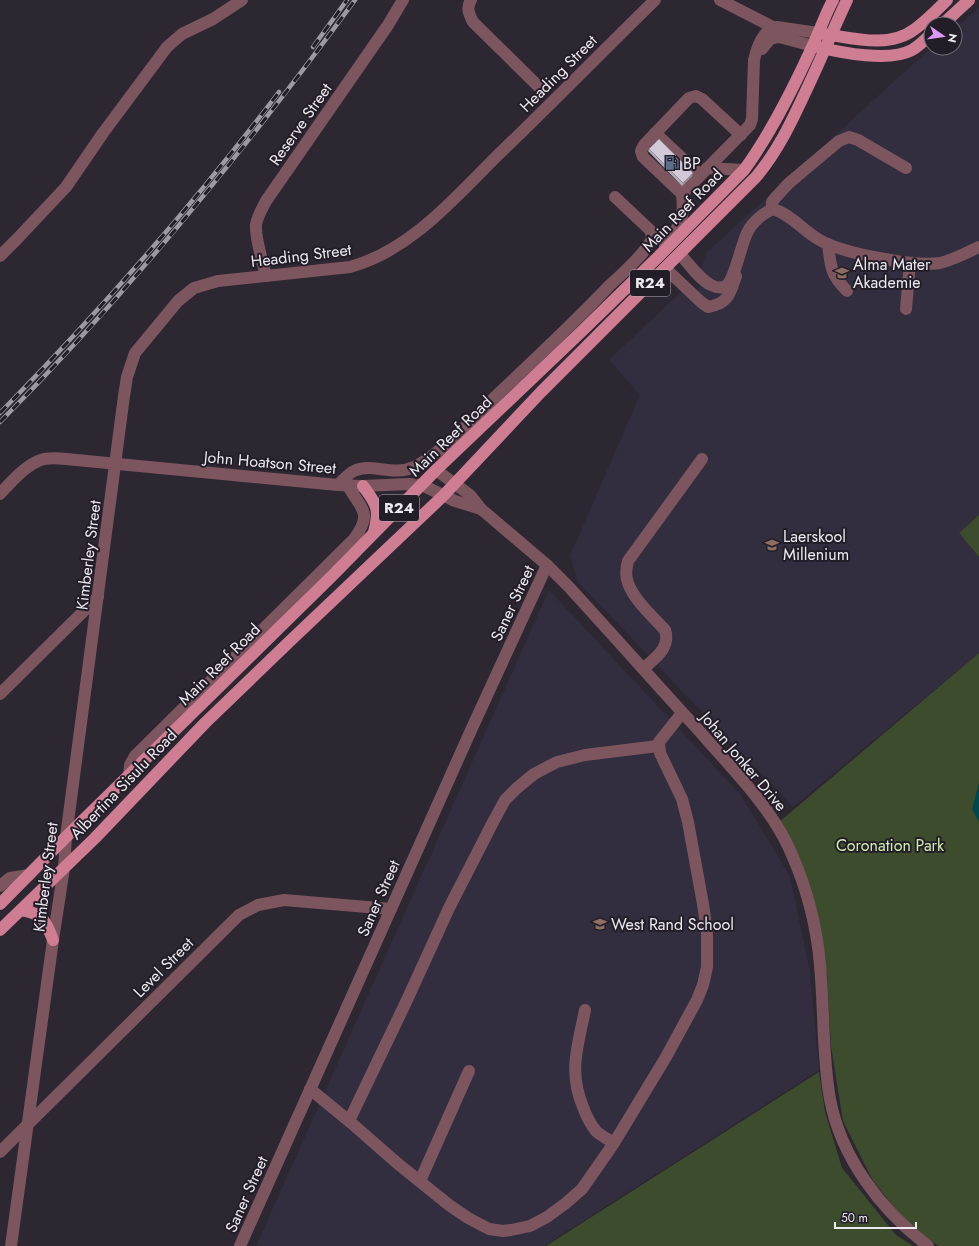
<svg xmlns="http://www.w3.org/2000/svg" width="979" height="1246" viewBox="0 0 979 1246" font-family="Jost,sans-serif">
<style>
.education{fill:#322e3f}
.green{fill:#3e4c2e}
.water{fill:#00464d}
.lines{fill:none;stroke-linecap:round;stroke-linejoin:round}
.minor{stroke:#7d555e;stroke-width:12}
.major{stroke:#cf7d92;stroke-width:12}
.rail-casing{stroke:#9d98a1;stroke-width:4.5}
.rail{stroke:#231d28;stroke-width:3;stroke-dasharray:9;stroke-linecap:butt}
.wall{fill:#b4adba}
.shaded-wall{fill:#928d97}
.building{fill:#d1c9d8;stroke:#928d97}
.labels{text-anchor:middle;stroke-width:4;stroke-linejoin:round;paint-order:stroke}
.shield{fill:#231d28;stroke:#b0acb4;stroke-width:1}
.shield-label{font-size:15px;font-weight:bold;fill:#ede9f0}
.street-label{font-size:16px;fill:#ede9f0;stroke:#231d28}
.poi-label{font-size:16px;fill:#ede9f0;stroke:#231d28;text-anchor:start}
.park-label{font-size:16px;fill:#d0efad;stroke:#231d28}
</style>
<rect width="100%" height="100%" fill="#2d2732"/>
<g class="education">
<path d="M 979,8 L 979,515 L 959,533 L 979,557 L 979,653 L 793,807 L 578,582 L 570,556 L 640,395 L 609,360 L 682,291 L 689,298 L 709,277 L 701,270 L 706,253 L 912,65 L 932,48 L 955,48 L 955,28 Z"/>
<path d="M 549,590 L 740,794 L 790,876 L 810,972 L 819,1070 L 544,1246 L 256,1246 Z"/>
</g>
<g class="green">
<path d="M 979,515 L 979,557 L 959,533 Z"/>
<path d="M 979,653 L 979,1246 L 939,1246 L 910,1227 L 872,1179 L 843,1121 L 831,1046 L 827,973 L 778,823 Z"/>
<path d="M 819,1072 L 825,1112 L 842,1168 L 896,1235 L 913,1246 L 546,1246 Z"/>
</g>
<path class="water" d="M 979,783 L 979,822 L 972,809 Z"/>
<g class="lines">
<g class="minor">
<path d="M 471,0 C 466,8 469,14 473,22 L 540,88"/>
<path d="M 720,0 L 773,27 L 775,32"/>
<path d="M 762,49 L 770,39 L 779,37 L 813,46"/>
<path d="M 655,133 L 700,175"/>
<path d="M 707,168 L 744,170"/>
<path d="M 682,194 L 750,125 L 752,119 L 754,60 C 757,47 763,29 777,27 L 818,33"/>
<path d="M 772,209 L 772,202 L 776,197 L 789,183 L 839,141 L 849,137 L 858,140 L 906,168"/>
<path d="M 828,244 C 831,268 830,273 847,291"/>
<path d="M 665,246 C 680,223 685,222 682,194 L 643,157 L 641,151 L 644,145 L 689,98 L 696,96 L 702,99 L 741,135"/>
<path d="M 680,254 C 689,264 699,279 711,285 C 715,287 721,289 726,286 C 735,279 741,244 748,231 C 752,223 764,212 773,209 C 790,214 803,230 818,239 C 840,253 914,267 940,263 C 953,260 966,253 979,247"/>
<path d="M 0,256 L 17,239 L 66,187 L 103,133 L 167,47 L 182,34 L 213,19 L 242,0"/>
<path d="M 665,268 L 701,302 L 708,307 C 728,304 730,294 736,276"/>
<path d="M 266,276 C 263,262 255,239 256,225 C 257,217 262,209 266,201 L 388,25 L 403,0"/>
<path d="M 906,309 L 910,263"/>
<path d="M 436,470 L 470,495 L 481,509 L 547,565 L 568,586 C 613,635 657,685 702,734 C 732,769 768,804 788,846 C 803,878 813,911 818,947 C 825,997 821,1049 830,1099 C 841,1158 881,1210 928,1246"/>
<path d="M 338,485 C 343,480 348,474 354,471 C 372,462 392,477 414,467 C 441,454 474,418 496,396 C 534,360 573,324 609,286 C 622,274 645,254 652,239 L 651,231 L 615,197"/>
<path d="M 0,494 C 11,482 23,468 38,461 C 46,457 57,458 66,459 L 338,485 L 363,486 L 408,484 L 422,485 L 455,501 L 481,509"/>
<path d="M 643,669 C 655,658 671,648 665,630 C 653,617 634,600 628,583 C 625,575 626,568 628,561 L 702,459"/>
<path d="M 0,694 L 98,597"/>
<path d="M 129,776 L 130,765 L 135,756 L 354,539 C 373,513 362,510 348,486"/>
<path d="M 0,886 L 10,878 L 29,875"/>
<path d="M 585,1010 C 578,1046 568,1071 583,1107 C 586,1115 590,1124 596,1131 C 601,1136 608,1139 614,1143"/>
<path d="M 310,1089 L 349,1121 L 397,1163 L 449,1205 L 468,1218 L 489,1229 L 503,1231 L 511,1230 L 530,1226 L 547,1217 L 566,1203 L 582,1189 L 614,1143 L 666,1057 L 697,1000 L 703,985 L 707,967 L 707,933 L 703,904 L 688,822 L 682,799 L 660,753 L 659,742 L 682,713"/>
<path d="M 349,1121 L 407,1000 L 449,908 L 492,824 L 505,800 L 517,788 L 534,774 L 557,762 L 585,755 L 658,746"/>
<path d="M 0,1152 L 239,915 L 258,905 L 284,900 L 391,909"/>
<path d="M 420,1181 L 469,1071"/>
<path d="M 11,1246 L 53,940 L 64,868 L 66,837 L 124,396 L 127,377 L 135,353 L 178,301 L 194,288 L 218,281 L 350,267 C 412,250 456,196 500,153 C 552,103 603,51 655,0"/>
<path d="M 240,1246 L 472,728 L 547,565"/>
</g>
<g class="major">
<path d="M 943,24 L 969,0"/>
<path d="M 824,34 C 853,38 889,49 915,29 C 926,21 937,10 947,0"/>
<path d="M 818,47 C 842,53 890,62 912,50 C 919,46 925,40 931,34"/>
<path d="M 363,486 C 377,504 380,510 374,532"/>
<path d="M 0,904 L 66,837 L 333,575 L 436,470 L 581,332 L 657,258 L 744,170 C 771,133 794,87 813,45 C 820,30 825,15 833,0"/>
<path d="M 21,910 C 42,913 46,921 53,940"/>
<path d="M 0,930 L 95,838 L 205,723 L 289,642 L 443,496 L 541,392 L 756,177 C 777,152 790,125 804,95 C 819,64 832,32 847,0"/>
</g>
<defs>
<g id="rail">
<path d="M 313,47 L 347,0"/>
<path d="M 0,413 C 99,312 193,205 279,92"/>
<path d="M 0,422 C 130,291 246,149 355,0"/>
</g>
</defs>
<use href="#rail" class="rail-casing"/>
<use href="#rail" class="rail"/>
</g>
<path class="wall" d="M 649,149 L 692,176 L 682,186 L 648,151 Z"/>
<path class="shaded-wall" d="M 693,173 L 692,176 L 682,186 L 683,183 Z"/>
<path class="building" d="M 659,139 L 693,173 L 683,183 L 649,149 Z"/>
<defs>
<symbol id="fuel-bare" viewBox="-9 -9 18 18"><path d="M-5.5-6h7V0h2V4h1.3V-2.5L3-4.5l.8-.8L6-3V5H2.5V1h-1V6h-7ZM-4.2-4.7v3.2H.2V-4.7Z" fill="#5c6f8a" stroke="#231d28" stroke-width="2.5" paint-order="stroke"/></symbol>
<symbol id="school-bare" viewBox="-9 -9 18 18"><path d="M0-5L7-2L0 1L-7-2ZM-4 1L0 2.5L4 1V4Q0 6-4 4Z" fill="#8d6e63" stroke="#231d28" stroke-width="2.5" paint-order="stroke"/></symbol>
</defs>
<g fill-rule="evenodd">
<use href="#fuel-bare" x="662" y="153" width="20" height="20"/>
<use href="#school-bare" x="832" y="263" width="20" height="20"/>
<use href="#school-bare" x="762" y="535" width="20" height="20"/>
<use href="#school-bare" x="590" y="914" width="20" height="20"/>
</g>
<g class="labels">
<g class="shield">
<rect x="630" y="270" width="40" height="26" rx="3"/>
<rect x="379" y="495" width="40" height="26" rx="3"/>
</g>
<g class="shield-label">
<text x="650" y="288">R24</text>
<text x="399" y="513">R24</text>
</g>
<g class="street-label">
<text transform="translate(558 73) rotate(-45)" y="6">Heading Street</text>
<text transform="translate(300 124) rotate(-55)" y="6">Reserve Street</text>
<text transform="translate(682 210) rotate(-46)" y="6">Main Reef Road</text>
<text transform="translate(301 255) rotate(-7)" y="6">Heading Street</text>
<text transform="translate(450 436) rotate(-44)" y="6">Main Reef Road</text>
<text transform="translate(270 462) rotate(5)" y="6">John Hoatson Street</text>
<text transform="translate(88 555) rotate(-83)" y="6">Kimberley Street</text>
<text transform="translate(512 603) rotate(-65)" y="6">Saner Street</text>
<text transform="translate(219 664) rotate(-45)" y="6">Main Reef Road</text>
<text transform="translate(744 761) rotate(50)" y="6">Johan Jonker Drive</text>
<text transform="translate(123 784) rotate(-46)" y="6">Albertina Sisulu Road</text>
<text transform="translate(45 877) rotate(-83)" y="6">Kimberley Street</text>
<text transform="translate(378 898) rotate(-66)" y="6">Saner Street</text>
<text transform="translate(163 967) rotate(-45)" y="6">Level Street</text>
<text transform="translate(246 1194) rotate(-66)" y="6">Saner Street</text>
</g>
<g class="poi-label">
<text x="683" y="169">BP</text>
<text x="853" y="270">Alma Mater<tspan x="853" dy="18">Akademie</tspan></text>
<text x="783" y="542">Laerskool<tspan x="783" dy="18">Millenium</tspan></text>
<text x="611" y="930">West Rand School</text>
</g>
<g class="park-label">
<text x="890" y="851">Coronation Park</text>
</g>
</g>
<g transform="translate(943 36) rotate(103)"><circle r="19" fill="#231d28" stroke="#746f78"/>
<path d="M0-3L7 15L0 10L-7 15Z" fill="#db99f5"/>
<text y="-6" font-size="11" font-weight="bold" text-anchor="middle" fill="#ede9f0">N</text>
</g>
<path d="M835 1222v6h81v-6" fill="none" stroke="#ede9f0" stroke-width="2"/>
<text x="841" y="1222" font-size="12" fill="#ede9f0" stroke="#231d28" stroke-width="3" paint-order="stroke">50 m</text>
</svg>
